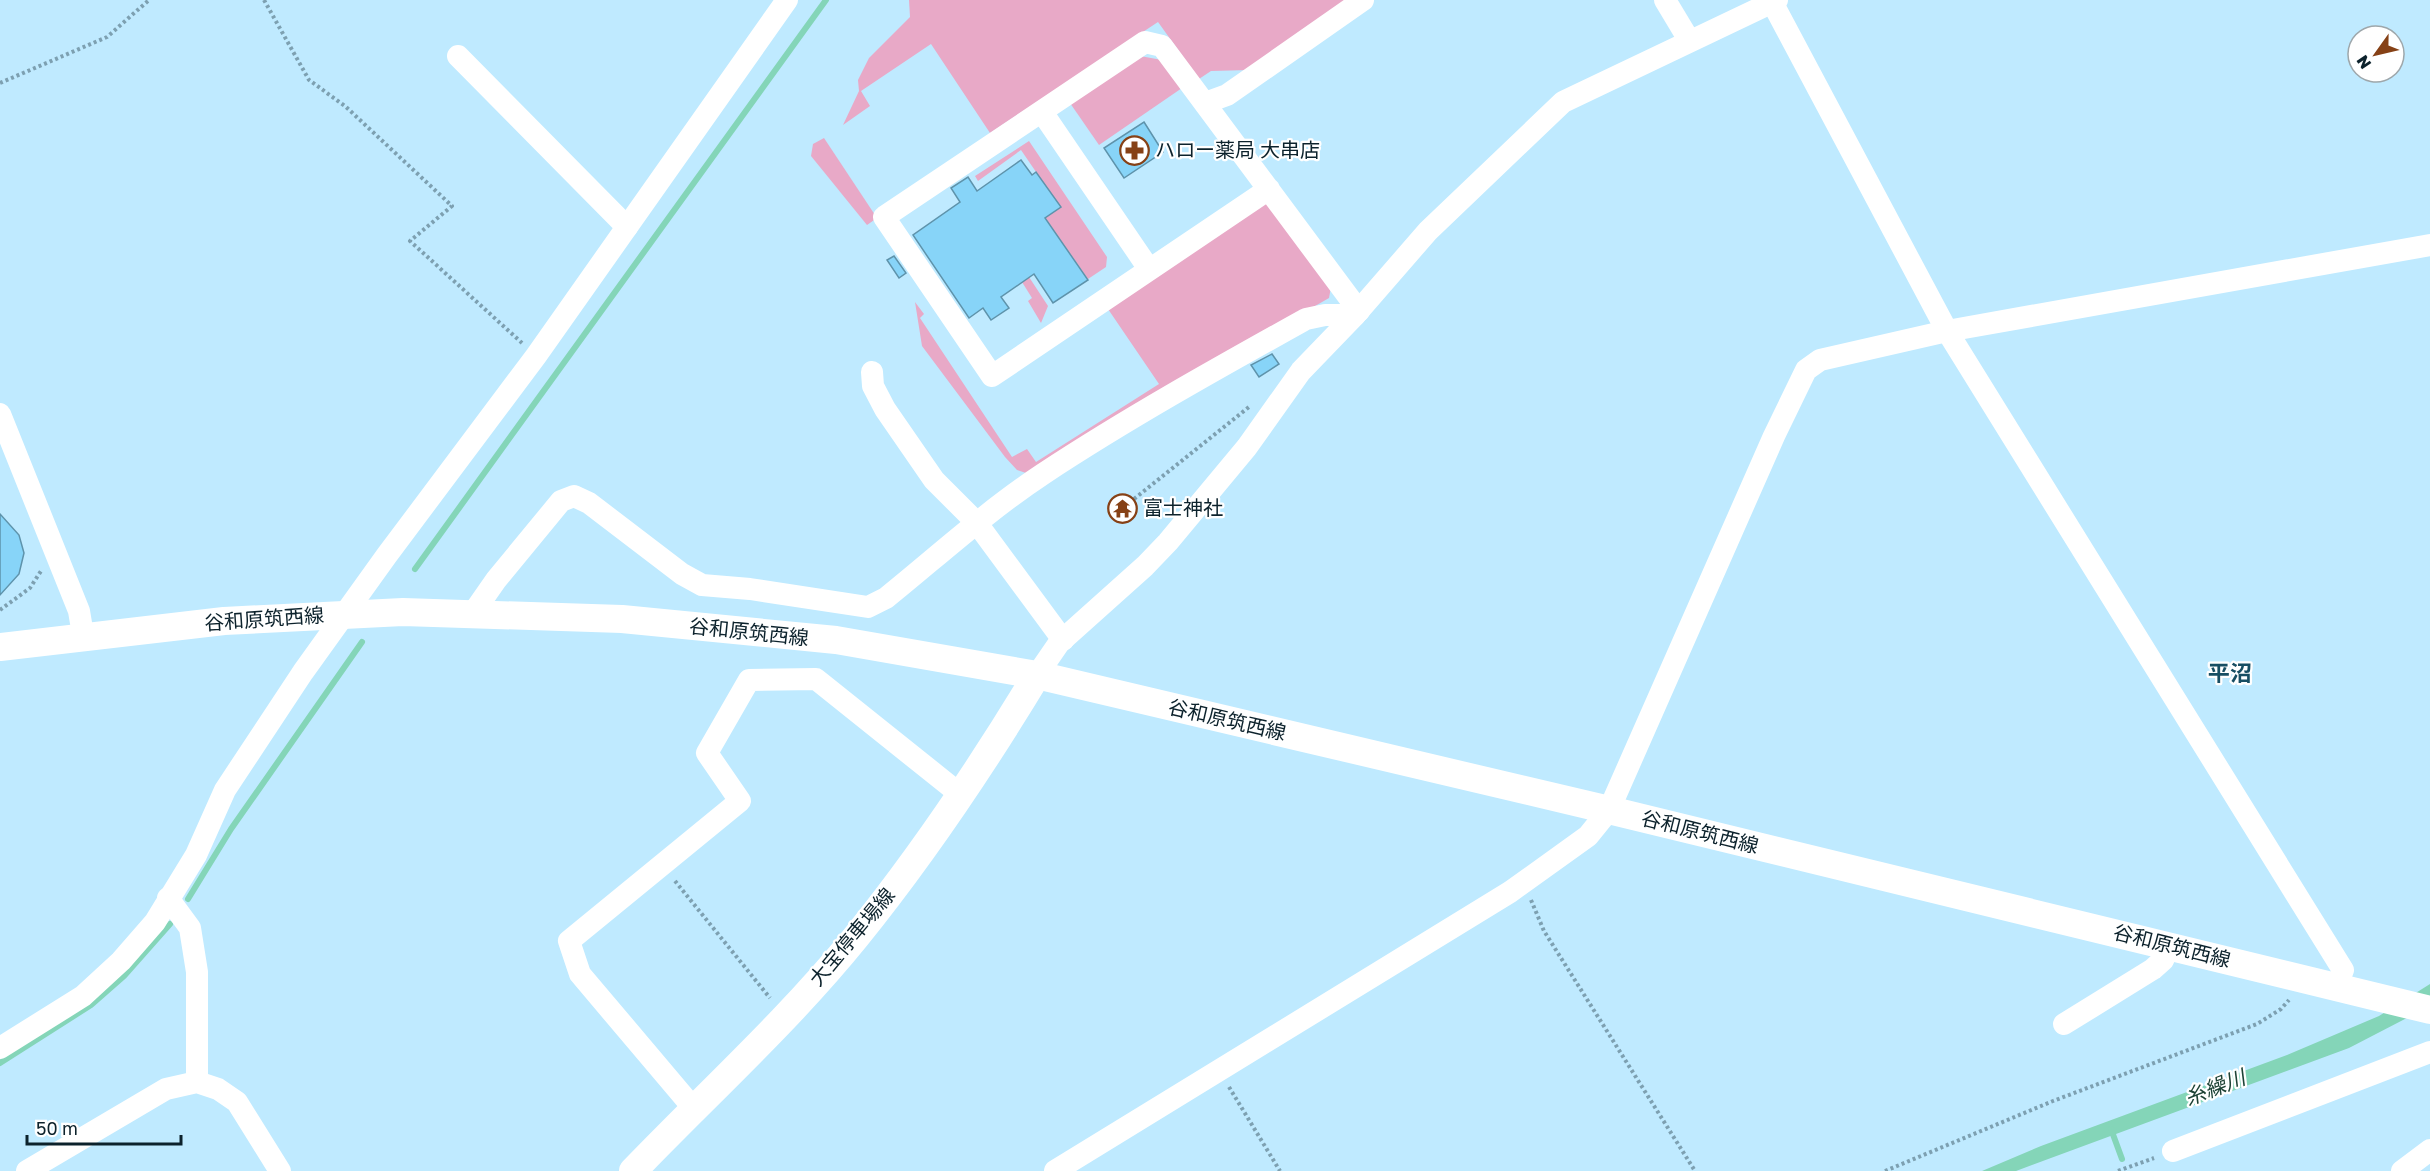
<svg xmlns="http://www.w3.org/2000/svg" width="2430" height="1171" viewBox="0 0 2430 1171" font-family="'Golos Text','Noto Sans JP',sans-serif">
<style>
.green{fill:#e8a9c7}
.water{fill:#84d5b8}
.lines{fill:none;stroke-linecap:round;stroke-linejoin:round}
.stream{stroke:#84d5b8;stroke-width:6}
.building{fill:#87d4f8;stroke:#5e93ab;stroke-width:1.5}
.path{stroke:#7da0b1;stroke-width:4;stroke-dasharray:3 3;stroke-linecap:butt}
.minor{stroke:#fff;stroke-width:22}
.major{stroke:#fff;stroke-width:28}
.labels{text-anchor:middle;stroke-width:4.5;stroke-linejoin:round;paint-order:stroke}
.poi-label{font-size:20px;fill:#0c222c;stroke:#fff;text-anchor:start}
.street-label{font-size:20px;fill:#0c222c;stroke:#fff}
.water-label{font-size:21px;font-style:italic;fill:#1d4235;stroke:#fff}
.quarter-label{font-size:22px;font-weight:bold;fill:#174e63;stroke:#fff}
</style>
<rect width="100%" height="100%" fill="#bfeaff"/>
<g class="green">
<path d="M 909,0 L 1351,0 L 1249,70 L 1211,71 L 1199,79 L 1158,22 L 990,133 L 931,44 L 861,91 L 870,106 L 843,125 L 859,91 L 858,80 L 869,58 L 910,17 Z"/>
<path d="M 1140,56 L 1162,60 L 1182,88 L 1099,145 L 1070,103 Z"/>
<path d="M 824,138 L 877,218 L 867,225 L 811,156 L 813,144 Z"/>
<path d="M 1029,141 L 1107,257 L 1106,267 L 1088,279 L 1045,218 L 1060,207 L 1021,150 L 978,181 L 975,176 Z"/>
<path d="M 1268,202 L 1331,287 L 1329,298 L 1026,473 L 1017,470 L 1005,457 L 922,346 L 915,302 L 924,314 L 920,318 L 1012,457 L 1027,449 L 1036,462 L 1159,384 L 1108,309 Z"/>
<path d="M 1029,277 L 1048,306 L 1041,323 L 1028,301 L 1032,298 L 1022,282 Z"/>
</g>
<path class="water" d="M 2430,984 L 2430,1006 L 2349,1048 L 2016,1171 L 1982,1171 L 2041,1146 L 2287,1055 L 2379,1016 Z"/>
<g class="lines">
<g class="stream">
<path d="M 415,569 L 826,0"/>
<path d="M 188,899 L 231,829 L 362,642"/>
<path d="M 0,1063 L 91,1005 L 124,976 L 170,924"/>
<path d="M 2111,1129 L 2122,1159"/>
</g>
</g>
<g class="building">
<path d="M 1144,122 L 1163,152 L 1124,178 L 1104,148 Z"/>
<path d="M 1021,160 L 1032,175 L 1036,172 L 1061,207 L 1045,218 L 1088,280 L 1053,303 L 1034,274 L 1001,297 L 1009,308 L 991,320 L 983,308 L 969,318 L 913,235 L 960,202 L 951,188 L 968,177 L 977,191 Z"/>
<path d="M 894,256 L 906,273 L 899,278 L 887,260 Z"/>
<path d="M 1272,354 L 1279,364 L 1259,377 L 1251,365 Z"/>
<path d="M 0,514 L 19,535 L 24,553 L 19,574 L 0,595 Z"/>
</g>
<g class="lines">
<g class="path">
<path d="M 264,0 L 309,80 L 345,106 L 452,206 L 410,241 L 522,343"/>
<path d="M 0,83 L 107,37 L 149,0"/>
<path d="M 1134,499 L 1249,407"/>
<path d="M 0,610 L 30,588 L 41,571"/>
<path d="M 675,881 L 770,998"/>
<path d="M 1531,900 L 1544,931 L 1695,1171"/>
<path d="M 1229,1087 L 1280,1171"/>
<path d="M 1885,1171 L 2053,1101 L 2257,1024 L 2281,1009 L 2289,1000"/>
<path d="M 2118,1171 L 2154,1158"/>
</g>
<g class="minor">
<path d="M 1665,0 L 1689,40"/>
<path d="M 1772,2 L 1947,331 L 2343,970 L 2337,986"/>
<path d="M 458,56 L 627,227"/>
<path d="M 1205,103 L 1227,95 L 1363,0"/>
<path d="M 1042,112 L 1149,269"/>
<path d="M 1269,189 L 992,376 L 884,217 L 1145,42 L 1162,46 L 1359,311"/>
<path d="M 872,372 L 873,386 L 885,409 L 934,480 L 976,522 L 1063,640"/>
<path d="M 0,414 L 79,611 L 83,635"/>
<path d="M 473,613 L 496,580 L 561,501 L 574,496 L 589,503 L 682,574 L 702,585 L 750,589 L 868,607 L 886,598 C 938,556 987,511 1043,474 C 1128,418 1218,368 1306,319 L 1325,315 L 1355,315"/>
<path d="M 1037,675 L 1059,643 L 1145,566 L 1168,542 L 1247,447 L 1301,371 L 1355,315 L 1428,231 L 1563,102 L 1777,0"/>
<path d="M 168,898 L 190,928 L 197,972 L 197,1082"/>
<path d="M 2064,1024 L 2153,969 L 2163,960 L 2170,945"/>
<path d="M 0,1048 L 83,996 L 121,961 L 155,922 L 196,855 L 225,790 L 303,672 L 387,555 L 536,356 L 787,0"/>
<path d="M 695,1110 L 580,974 L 569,941 L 740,801 L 707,753 L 749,680 L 816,679 L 961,795"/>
<path d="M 2173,1151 L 2430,1052"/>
<path d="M 27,1171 L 166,1089 L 197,1082 L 218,1089 L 237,1102 L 280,1171"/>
<path d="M 1055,1171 L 1510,892 L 1588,836 L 1609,810 L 1774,436 L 1806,370 L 1820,360 L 1947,331 L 2430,245"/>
<path d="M 2402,1171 L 2430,1150"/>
</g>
<g class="major">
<path d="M 0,647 L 224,621 L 403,612 L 622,619 L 836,640 L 1037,675 L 1609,810 L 2430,1010"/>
<path d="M 633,1171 C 707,1094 788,1021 856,937 C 923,854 982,766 1037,675"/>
</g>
</g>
<defs>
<symbol id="pharmacy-ring" viewBox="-11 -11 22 22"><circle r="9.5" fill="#fff" stroke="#864116" stroke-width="1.5"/><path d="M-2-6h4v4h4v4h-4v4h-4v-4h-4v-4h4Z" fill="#864116"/></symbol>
<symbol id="temple-ring" viewBox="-11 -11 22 22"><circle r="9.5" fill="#fff" stroke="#864116" stroke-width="1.5"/><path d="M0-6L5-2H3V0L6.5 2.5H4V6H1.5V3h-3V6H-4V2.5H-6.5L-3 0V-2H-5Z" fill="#864116"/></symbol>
</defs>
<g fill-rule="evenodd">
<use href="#pharmacy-ring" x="1118" y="134" width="33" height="33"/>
<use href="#temple-ring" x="1106" y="492" width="33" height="33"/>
</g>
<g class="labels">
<g class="poi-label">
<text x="1155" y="157">ハロー薬局 大串店</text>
<text x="1143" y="515">富士神社</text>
</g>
<g class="street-label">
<text transform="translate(264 619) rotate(-4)" y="7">谷和原筑西線</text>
<text transform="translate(749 632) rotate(6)" y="7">谷和原筑西線</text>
<text transform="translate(1227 720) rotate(13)" y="7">谷和原筑西線</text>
<text transform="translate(1700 832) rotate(14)" y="7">谷和原筑西線</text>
<text transform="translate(852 937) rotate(-50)" y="7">大宝停車場線</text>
<text transform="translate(2172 946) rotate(14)" y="7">谷和原筑西線</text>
</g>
<g class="water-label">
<text transform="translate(2215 1088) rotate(-21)" y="7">糸繰川</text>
</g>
<g class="quarter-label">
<text x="2230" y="681">平沼</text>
</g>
</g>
<g transform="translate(2376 54) rotate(236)"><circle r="28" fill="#ffffff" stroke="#9ea7ab" stroke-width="1.5"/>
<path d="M0-4.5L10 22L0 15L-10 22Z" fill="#864116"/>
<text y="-9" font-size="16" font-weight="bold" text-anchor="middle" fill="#0c222c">N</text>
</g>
<path d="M27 1135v9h154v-9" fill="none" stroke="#0c222c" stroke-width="3"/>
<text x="36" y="1135" font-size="18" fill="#0c222c" stroke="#ffffff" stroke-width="4.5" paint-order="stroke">50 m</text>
</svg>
